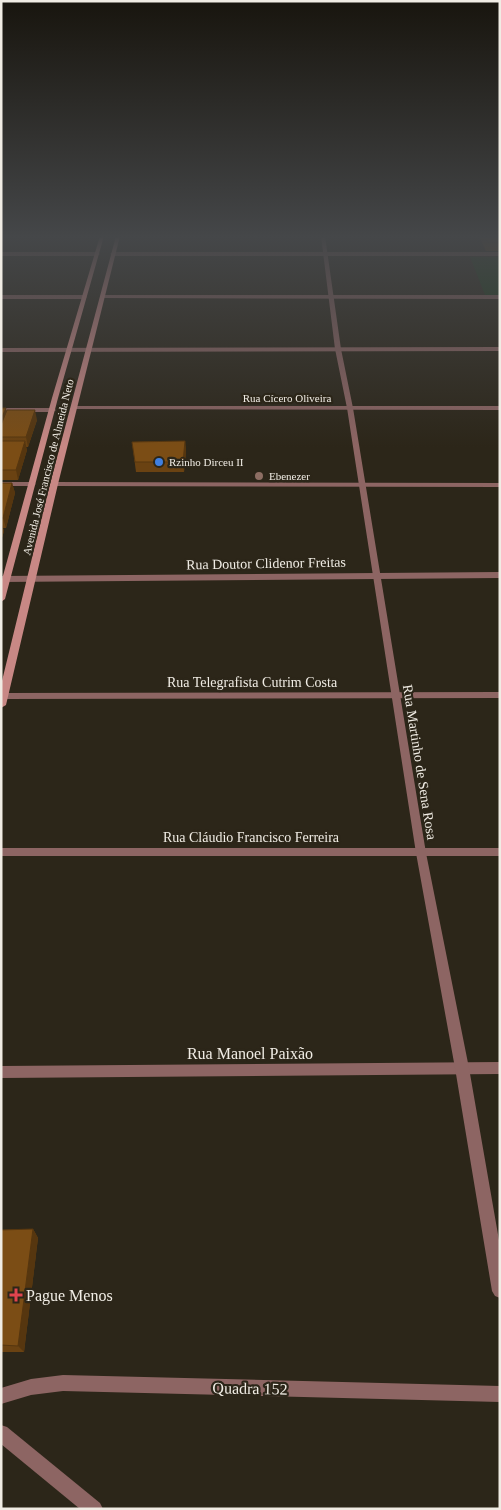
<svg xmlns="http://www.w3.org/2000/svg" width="501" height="1510" viewBox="0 0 501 1510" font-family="'Times New Roman',serif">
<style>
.green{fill:#193b17}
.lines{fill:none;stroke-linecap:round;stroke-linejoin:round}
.minor{fill:#8d6563;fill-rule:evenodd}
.tertiary{fill:#8d6563;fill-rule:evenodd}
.secondary{fill:#c88885;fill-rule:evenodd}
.wall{fill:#6a4212}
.shaded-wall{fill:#56360f}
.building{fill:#7b4d15;stroke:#56360f}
.shop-dot{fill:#3f7fe0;stroke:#2c2619;stroke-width:2}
.education-dot{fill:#8d6e63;stroke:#2c2619;stroke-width:2}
.health-dot{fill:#e0444e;stroke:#2c2619;stroke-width:2}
.labels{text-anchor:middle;stroke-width:4.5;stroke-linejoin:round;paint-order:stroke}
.far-street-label{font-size:11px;fill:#f0ece4;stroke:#2c2619}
.far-poi-label{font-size:11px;fill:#f0ece4;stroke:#2c2619;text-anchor:start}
.street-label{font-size:14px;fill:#f0ece4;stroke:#2c2619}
.near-street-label{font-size:16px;fill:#f0ece4;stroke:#2c2619}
.near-poi-label{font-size:16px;fill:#f0ece4;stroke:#2c2619;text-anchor:start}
</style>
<rect width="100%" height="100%" fill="#2c2619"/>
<path class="green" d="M 470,257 L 500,257 L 500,295 L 485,295 Z"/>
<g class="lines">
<g class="minor">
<path d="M 1,252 L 97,252 L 100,254 L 97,256 L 1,256 Z"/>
<path d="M 500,252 L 500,256 L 113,256 L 110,254 L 113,252 Z"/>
<path d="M 1,295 L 84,295 L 87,297 L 84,299 L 1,299 Z"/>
<path d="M 102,295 L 500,295 L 500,299 L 100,298 L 100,296 Z"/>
<path d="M 500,347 L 500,351 L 1,352 L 1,348 Z"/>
<path d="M 75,406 L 500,406 L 500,410 L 73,409 L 73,407 Z"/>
<path d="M 1,408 L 53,408 L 56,410 L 53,412 L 1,412 Z"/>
<path d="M 1,482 L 32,482 L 36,484 L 32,486 L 1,486 Z"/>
<path d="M 51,482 L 500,483 L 500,487 L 54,486 L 50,484 Z"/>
<path d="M 500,572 L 500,578 L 1,582 L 1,576 Z"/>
<path d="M 500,692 L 500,698 L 1,699 L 1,693 L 4,693 Z"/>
<rect x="1" y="848" width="499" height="8"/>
<path d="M 500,1062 L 500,1074 L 1,1078 L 1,1066 Z"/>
<path d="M 63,1375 L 500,1386 L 500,1402 L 63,1391 L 31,1395 L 1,1404 L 1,1388 L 31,1379 Z"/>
</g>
<g class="tertiary">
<path d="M 321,236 L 325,236 L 341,349 L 353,408 L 426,853 L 469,1068 L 500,1246 L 500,1298 L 495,1296 L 492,1291 L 455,1068 L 416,853 L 347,408 L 335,349 Z"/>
<path d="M 1,1425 L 7,1427 L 100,1503 L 103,1509 L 80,1509 L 1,1444 Z"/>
</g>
<g class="secondary">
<path d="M 100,236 L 104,236 L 58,398 L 5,599 L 1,602 L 1,583 L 52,398 Z"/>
<path d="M 116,236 L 120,236 L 58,484 L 6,705 L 1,708 L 1,685 L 50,484 Z"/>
</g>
</g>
<g class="wall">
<path d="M 479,236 L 500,236 L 500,251 L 486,251 Z"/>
<path d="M 1,408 L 6,408 L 6,411 L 37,420 L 28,447 L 26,447 L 27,450 L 18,480 L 1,480 Z"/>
<path d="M 185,441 L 186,451 L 184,472 L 136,472 L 132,442 Z"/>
<path d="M 1,483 L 12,483 L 15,493 L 6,528 L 3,528 L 4,531 L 1,541 Z"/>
<path d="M 33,1229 L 38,1238 L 24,1352 L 1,1352 L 1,1230 Z"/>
</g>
<g class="shaded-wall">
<path d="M 6,408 L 8,418 L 1,435 L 1,419 Z"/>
<path d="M 35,410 L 37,420 L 28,447 L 26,437 Z"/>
<path d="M 25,441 L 27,450 L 18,480 L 16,470 Z"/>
<path d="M 185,441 L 186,451 L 184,472 L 183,462 Z"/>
<path d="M 12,483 L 15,493 L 6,528 L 3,518 Z"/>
<path d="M 1,521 L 4,531 L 1,541 Z"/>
<path d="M 33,1229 L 38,1238 L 24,1352 L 18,1346 Z"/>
</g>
<g class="building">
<path d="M 484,236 L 500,236 L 500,242 L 487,242 Z"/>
<path d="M 1,408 L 6,408 L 1,419 Z"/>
<path d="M 7,410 L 35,410 L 26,437 L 1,437 L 1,425 Z"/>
<path d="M 1,441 L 25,441 L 16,470 L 1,470 Z"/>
<path d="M 185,441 L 183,462 L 135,462 L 132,442 Z"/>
<path d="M 1,483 L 12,483 L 3,518 L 1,518 Z"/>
<path d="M 33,1229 L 18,1346 L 1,1345 L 1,1230 Z"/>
</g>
<linearGradient id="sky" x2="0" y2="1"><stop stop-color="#18150e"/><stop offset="0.53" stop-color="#454749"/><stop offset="1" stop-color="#454749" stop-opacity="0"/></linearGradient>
<rect width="501" height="447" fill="url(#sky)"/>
<circle class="shop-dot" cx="159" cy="462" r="5"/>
<circle class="education-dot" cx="259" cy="476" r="5"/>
<path class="health-dot" d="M13.5 1287.5h5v5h5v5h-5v5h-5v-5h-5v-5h5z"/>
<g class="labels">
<g class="far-street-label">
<text x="287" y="402">Rua Cícero Oliveira</text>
<text transform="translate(48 467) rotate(-76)" y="4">Avenida José Francisco de Almeida Neto</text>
</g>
<g class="far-poi-label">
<text x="169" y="466">Rzinho Dirceu II</text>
<text x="269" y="480">Ebenezer</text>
</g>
<g class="street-label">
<text transform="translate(266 563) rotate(-1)" y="5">Rua Doutor Clidenor Freitas</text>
<text x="252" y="687">Rua Telegrafista Cutrim Costa</text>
<text transform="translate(420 762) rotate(81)" y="5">Rua Martinho de Sena Rosa</text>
<text x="251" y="842">Rua Cláudio Francisco Ferreira</text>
</g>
<g class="near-street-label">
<text x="250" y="1059">Rua Manoel Paixão</text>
<text transform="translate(250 1388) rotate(1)" y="6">Quadra 152</text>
</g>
<g class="near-poi-label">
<text x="26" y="1301">Pague Menos</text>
</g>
</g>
<rect width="501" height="1510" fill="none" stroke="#f0ece4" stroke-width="5"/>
</svg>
